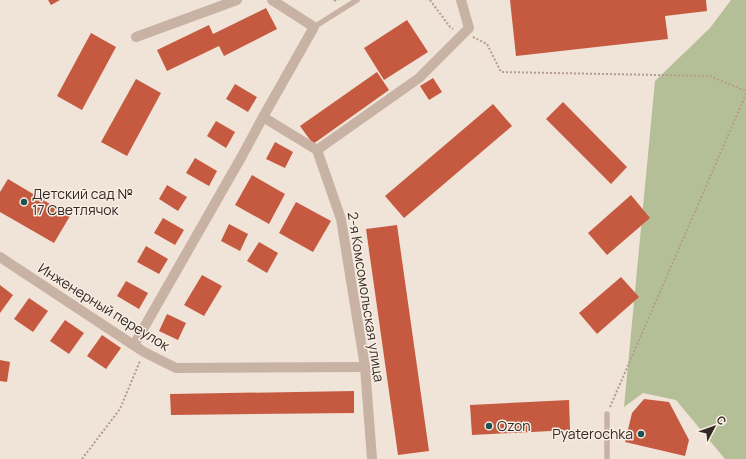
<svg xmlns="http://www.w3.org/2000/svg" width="746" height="459" viewBox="0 0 746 459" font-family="Manrope,sans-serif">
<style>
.green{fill:#b4bf98}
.building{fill:#c55a41}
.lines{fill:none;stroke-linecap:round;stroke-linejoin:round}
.path{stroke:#b49c8e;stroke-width:2;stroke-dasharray:2 2;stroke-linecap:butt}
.lane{stroke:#c8b2a4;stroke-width:5.5}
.street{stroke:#c8b2a4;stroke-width:10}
.poi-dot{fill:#1c5354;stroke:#f8eee3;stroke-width:1.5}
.labels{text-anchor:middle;stroke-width:3;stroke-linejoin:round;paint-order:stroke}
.poi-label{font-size:14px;fill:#332925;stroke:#f8eee3;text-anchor:start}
.street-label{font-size:14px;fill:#332925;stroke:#f8eee3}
</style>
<rect width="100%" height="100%" fill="#f0e3d7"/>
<path class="green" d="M 731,0 L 746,0 L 746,459 L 725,459 L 676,400 L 643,393 L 624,407 L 655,81 L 710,28 Z"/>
<g class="building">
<path d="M 48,0 L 60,0 L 51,5 Z"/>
<path d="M 510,0 L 706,0 L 707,11 L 665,16 L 668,39 L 516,56 Z"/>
<path d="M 266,8 L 277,29 L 224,56 L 219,46 L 167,71 L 157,50 L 209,25 L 213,34 Z"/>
<path d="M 407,20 L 428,52 L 384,80 L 364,48 Z"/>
<path d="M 91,33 L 116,47 L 82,110 L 57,96 Z"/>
<path d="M 377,72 L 389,90 L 313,144 L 300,126 Z"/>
<path d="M 433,78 L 442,92 L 429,100 L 420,86 Z"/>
<path d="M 136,79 L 161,93 L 127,156 L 101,142 Z"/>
<path d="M 235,84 L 257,97 L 248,112 L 226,99 Z"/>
<path d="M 563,102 L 627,167 L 611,184 L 546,119 Z"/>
<path d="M 493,104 L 512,126 L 404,218 L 385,196 Z"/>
<path d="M 216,121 L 235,132 L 226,148 L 207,136 Z"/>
<path d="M 275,142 L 293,152 L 285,168 L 266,159 Z"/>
<path d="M 195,158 L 217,171 L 209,186 L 186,173 Z"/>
<path d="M 252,175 L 285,194 L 269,224 L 235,205 Z"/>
<path d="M 8,179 L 70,216 L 54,243 L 0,212 L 0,192 Z"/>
<path d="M 167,185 L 187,197 L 178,211 L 159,199 Z"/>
<path d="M 631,195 L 650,218 L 607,255 L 588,233 Z"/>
<path d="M 296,202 L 331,221 L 313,252 L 279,233 Z"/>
<path d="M 163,218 L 184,230 L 175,245 L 154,233 Z"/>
<path d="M 229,224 L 248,234 L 240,251 L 221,241 Z"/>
<path d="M 397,225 L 429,451 L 398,455 L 366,229 Z"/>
<path d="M 259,242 L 278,253 L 267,273 L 247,261 Z"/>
<path d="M 146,246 L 168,259 L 159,274 L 137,262 Z"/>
<path d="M 202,275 L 222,286 L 204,316 L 184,305 Z"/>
<path d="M 621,277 L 639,297 L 597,334 L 579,313 Z"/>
<path d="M 126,281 L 148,293 L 139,309 L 117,296 Z"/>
<path d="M 0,285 L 13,295 L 0,313 Z"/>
<path d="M 29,298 L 48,311 L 33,332 L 14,319 Z"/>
<path d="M 167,314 L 186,323 L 178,340 L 159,331 Z"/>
<path d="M 65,320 L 84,333 L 69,354 L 50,341 Z"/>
<path d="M 102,335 L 121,348 L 106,369 L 87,356 Z"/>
<path d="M 0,360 L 10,362 L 7,382 L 0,381 Z"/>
<path d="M 354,391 L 354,413 L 171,415 L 170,394 Z"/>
<path d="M 644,399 L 669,402 L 689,440 L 685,456 L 625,442 L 632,413 Z"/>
<path d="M 569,400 L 570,430 L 472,435 L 470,405 Z"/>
</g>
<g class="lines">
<g class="path">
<path d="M 334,0 L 336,1 L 338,0"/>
<path d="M 430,0 L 450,27 L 453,29"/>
<path d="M 473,37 L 487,44 L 501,72 L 710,76 L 746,91"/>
<path d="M 610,407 L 746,94"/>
<path d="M 82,459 L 120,409 L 140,361"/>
</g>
<g class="lane">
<path d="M 314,27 L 357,0"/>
<path d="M 607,414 L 607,459"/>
</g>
<g class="street">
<path d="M 136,37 L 237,0"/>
<path d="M 263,117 L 314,27 L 272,0"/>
<path d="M 0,257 L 144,352 L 176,368 L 365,367"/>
<path d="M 134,345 L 242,156 L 263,117 L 317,150"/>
<path d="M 372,459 L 365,367 L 341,219 L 317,150 L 419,78 L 469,28 L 461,0"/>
</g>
</g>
<g class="poi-dot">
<circle cx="24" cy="202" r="4"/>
<circle cx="489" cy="426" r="4"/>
<circle cx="641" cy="434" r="4"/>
</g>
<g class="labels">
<g class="poi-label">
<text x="32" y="199">Детский сад №<tspan x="32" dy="16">17 Светлячок</tspan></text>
<text x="497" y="431">Ozon</text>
<text x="633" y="439" text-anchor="end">Pyaterochka</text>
</g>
<g class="street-label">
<text transform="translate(366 297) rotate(81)" y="5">2-я Комсомольская улица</text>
<text transform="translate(104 307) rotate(32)" y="5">Инженерный переулок</text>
</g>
</g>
<g transform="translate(714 427) rotate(49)" stroke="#f8eee3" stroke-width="3" paint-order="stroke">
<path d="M0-3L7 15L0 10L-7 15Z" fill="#332925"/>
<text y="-6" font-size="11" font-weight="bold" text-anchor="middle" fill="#332925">С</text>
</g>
</svg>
